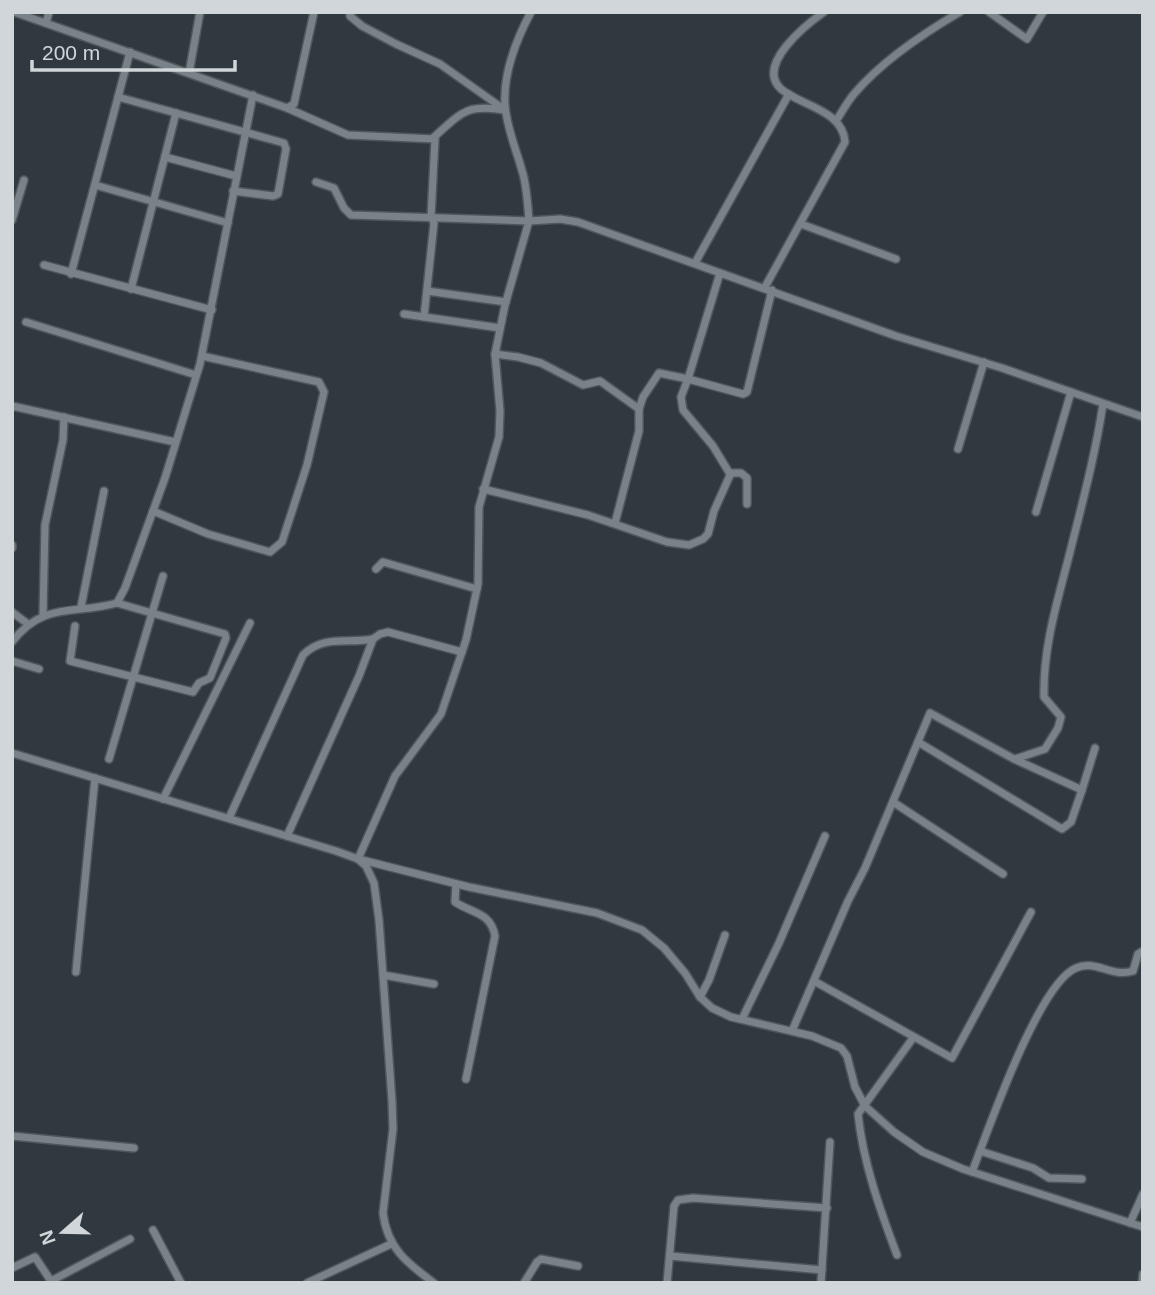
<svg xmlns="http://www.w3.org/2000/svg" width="1155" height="1295" viewBox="0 0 1155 1295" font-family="Arial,sans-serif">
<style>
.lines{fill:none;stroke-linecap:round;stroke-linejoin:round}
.street-casing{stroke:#4f575b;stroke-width:10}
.street{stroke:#798289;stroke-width:7}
</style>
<rect width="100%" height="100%" fill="#30393f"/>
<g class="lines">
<defs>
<g id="street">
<path d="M 14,12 L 287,108 L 294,104 L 314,12"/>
<path d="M 350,12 L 350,16 L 362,26 L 396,44 L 440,64 L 505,110"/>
<path d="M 531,12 C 516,40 503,72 505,105 C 507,131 518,153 524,178 C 527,192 528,206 529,221 L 560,219 L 578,222 L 896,336 L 1002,368 L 1143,417"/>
<path d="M 989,12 L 1027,39 L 1043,12"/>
<path d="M 46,23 L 49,12"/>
<path d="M 189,73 L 200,12"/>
<path d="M 118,97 L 284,143 L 286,149 L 278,194 L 273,196 L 233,191"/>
<path d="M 287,108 L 348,135 L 435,139 L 431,217 L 434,223 L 424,317"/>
<path d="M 836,121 C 842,112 847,102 854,94 C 881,62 924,33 960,12"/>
<path d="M 433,138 C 462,112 466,104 505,110"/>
<path d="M 165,157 L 236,176"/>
<path d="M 316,182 L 334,188 L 344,208 L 351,215 L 529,221 L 505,305 L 495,354 L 500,411 L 499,437 L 479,507 L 478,584 L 466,640 L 441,714 L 395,776 L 358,859 L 469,887 L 597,913 L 642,930 L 664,948 L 685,973 L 700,997 L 712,1008 L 731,1017 L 812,1036 L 841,1048 L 847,1056 L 855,1087 L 865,1106 L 894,1132 L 923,1152 L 963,1169 L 1143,1227"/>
<path d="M 95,185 L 228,223"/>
<path d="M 12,220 L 24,180"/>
<path d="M 801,224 L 896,259"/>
<path d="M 695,263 L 789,94"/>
<path d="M 44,265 L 212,310"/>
<path d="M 71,274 L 130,52"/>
<path d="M 765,287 L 845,142 C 843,110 801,106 781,89 C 755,65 807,24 824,12"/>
<path d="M 131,289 L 176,113"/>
<path d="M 427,291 L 506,302"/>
<path d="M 404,314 L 500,328"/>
<path d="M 26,322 L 196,375"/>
<path d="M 495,354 L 518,357 L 541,363 L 583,385 L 600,381 L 639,409 L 643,397 L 659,373 L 688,379 L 720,273"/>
<path d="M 12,406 L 175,442"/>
<path d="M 958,449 L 984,362"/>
<path d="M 730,474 L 713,446 L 683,410 L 681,397 L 688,379 L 743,394 L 747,392 L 772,290"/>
<path d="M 483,489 L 588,515 L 667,542 L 689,545 L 703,539 L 708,534 L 714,511 L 731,473 L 741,473 L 747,478 L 747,504"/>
<path d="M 153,511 L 208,534 L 270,552 L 282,542 L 307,465 L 324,392 L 319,382 L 202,356"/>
<path d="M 1036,512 L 1071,392"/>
<path d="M 615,523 L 639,431 L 639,409"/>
<path d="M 12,545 L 12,548"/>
<path d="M 376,569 L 383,562 L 477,589"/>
<path d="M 81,607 L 104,491"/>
<path d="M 12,612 L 28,624"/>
<path d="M 43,615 L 45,525 L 63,440 L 64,417"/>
<path d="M 75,626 L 70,661 L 193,692 L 199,683 L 210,678 L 226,638 L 225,634 L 117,603"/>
<path d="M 12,642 C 43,601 75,615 117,603 L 125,588 L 165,478 L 200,364 L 253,95"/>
<path d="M 12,661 L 39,669"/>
<path d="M 918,742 L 1062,829 L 1071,822 L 1082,790"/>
<path d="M 12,753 L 336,851 L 358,859 L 366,866 L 374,883 L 379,920 L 392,1101 L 393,1129 L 383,1213 C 387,1248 407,1263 434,1283"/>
<path d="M 109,759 L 163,576"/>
<path d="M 1015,759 L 1045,749 L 1058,728 L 1061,717 L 1044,697 C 1043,649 1056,606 1068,560 C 1081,508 1095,457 1103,404"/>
<path d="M 163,799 L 250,623"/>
<path d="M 893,802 L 1003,874"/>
<path d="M 229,818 L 303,655 C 324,634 348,644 373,639"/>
<path d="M 287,836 L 359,676 L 373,639 L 380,634 L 388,632 L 462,652"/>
<path d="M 456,884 L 455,902 C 471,913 491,912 495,936 L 466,1079"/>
<path d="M 76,972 L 95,778"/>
<path d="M 383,975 L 434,984"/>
<path d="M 814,981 L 952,1058 L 1031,912"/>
<path d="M 700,997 L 709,980 L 725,935"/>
<path d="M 742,1019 L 779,943 L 825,836"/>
<path d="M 792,1031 L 848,901 L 865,868 L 930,713 L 1014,759 L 1082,790 L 1095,748"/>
<path d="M 12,1136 L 134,1148"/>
<path d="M 980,1151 L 1033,1168 L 1049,1178 L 1082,1179"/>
<path d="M 972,1172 C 988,1131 1038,984 1076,968 C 1097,959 1111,978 1133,971 L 1138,954 L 1143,951"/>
<path d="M 1130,1223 L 1143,1194"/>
<path d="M 153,1230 L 181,1283"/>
<path d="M 897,1255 C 880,1210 863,1162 858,1114 L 913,1038"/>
<path d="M 670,1256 L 822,1270"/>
<path d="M 12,1268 L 35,1257 L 51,1281 L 130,1239"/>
<path d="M 307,1283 L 391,1244"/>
<path d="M 524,1283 L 537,1262 L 541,1259 L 578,1266"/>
<path d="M 667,1283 L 674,1206 L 678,1200 L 693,1198 L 827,1208"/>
<path d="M 821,1283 L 830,1142"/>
<path d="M 1142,1283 L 1143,1274"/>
</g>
</defs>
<use href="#street" class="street-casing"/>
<use href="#street" class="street"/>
</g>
<rect width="1155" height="1295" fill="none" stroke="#d0d6d9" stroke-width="28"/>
<g transform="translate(63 1232) rotate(250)" stroke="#30393f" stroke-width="5" paint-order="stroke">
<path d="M0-5L12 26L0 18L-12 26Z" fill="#d0d6d9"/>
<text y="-10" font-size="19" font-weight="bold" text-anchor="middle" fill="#d0d6d9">N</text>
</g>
<path d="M32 60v10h203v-10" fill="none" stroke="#d0d6d9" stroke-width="3.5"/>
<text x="42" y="60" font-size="21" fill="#d0d6d9" stroke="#30393f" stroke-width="5" paint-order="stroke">200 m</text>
</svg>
